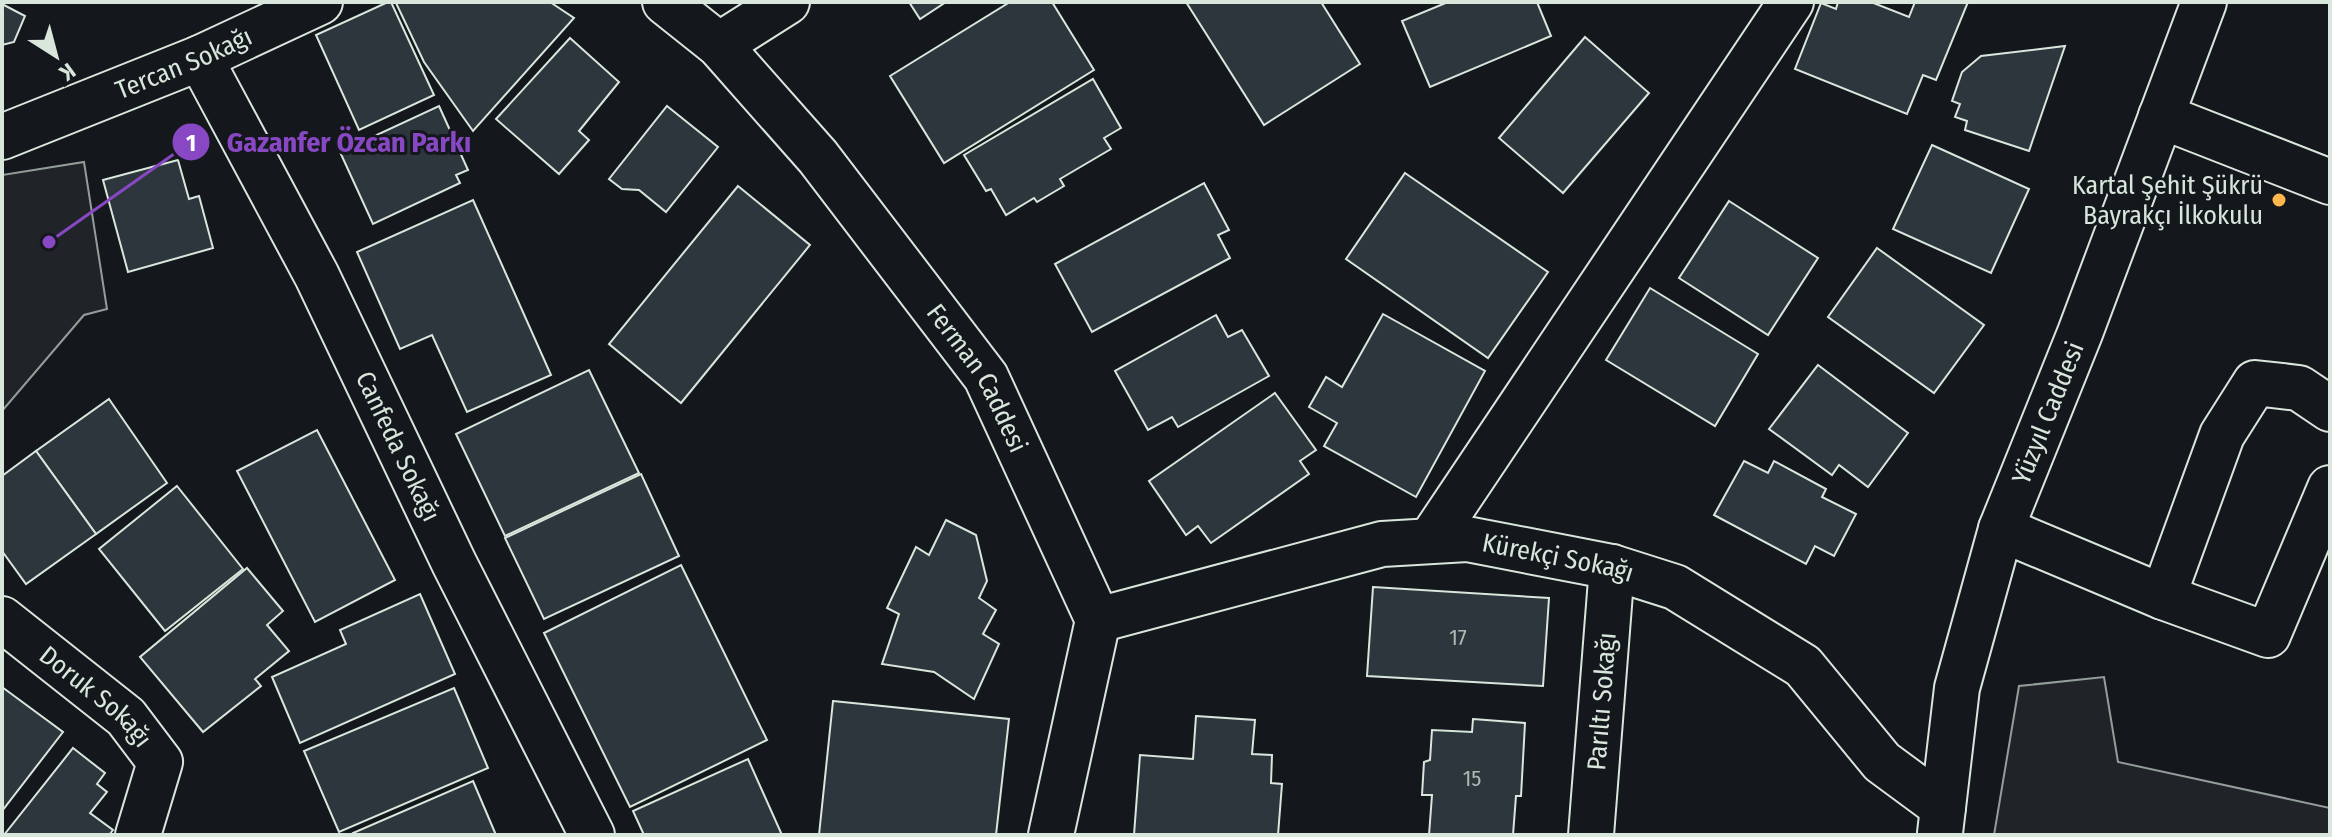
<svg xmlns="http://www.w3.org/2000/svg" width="2332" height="837" viewBox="0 0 2332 837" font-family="'Fira Sans Condensed',sans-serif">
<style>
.green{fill:#202428;stroke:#939e99;stroke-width:2}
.building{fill:#2c363c;stroke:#d8e6dc;stroke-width:2}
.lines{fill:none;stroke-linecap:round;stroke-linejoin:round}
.minor-casing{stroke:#d8e6dc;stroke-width:48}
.minor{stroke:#14181c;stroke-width:44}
.poi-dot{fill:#ffb74d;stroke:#14181c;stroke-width:3}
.labels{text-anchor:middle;stroke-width:6;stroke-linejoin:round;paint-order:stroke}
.number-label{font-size:22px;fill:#adbab4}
.street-label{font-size:26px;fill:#d8e6dc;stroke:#14181c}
.poi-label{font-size:26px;fill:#d8e6dc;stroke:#14181c;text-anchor:end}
.leader{fill:none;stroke:#8948c3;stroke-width:3}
.callout-dot{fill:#8948c3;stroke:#14181c;stroke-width:3}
.mark-label{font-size:24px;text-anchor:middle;font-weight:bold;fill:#fff}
.callout-label{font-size:28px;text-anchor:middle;font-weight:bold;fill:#8948c3;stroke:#14181c;stroke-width:6;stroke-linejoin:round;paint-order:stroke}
</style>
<rect width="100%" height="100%" fill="#14181c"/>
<g class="green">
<path d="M 84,162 L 107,309 L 84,315 L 2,411 L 2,175 Z"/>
<path d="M 2104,677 L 2118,762 L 2330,808 L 2330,835 L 1994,835 L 2019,686 Z"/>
</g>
<g class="building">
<path d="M 388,2 L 391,2 L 434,95 L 359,130 L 316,35 Z"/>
<path d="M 550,2 L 574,18 L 473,131 L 424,62 L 396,3 Z"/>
<path d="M 909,2 L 946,2 L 920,19 Z"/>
<path d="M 1010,2 L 1052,2 L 1094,70 L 944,163 L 890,76 Z"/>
<path d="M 1186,2 L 1321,2 L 1360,64 L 1264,125 Z"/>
<path d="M 1448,2 L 1537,2 L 1551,36 L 1430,87 L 1402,21 Z"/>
<path d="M 1838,2 L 1871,2 L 1909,17 L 1915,2 L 1968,2 L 1936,80 L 1923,75 L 1907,114 L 1795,69 L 1821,3 L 1836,9 Z"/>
<path d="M 2,4 L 25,16 L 14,42 L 2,45 Z"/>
<path d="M 1585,37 L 1649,93 L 1563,193 L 1499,138 Z"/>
<path d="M 570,38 L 619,82 L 579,131 L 589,140 L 559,174 L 496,119 Z"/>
<path d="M 2065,46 L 2029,151 L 1965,130 L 1967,121 L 1955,117 L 1960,104 L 1952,101 L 1962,72 L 1981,56 Z"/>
<path d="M 1093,79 L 1121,128 L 1104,138 L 1111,149 L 1060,179 L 1064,186 L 1037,202 L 1034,198 L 1006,215 L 991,189 L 986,191 L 964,155 Z"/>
<path d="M 439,106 L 468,170 L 456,175 L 460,183 L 373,224 L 340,152 Z"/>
<path d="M 667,106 L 718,147 L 666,212 L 639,190 L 622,189 L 609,179 Z"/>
<path d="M 1932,145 L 2029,189 L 1991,273 L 1893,229 Z"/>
<path d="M 178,160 L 189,199 L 199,196 L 213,248 L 128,272 L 103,180 Z"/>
<path d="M 1405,173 L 1548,272 L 1488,358 L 1346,259 Z"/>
<path d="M 1204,183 L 1229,230 L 1218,235 L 1230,258 L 1092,332 L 1055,264 Z"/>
<path d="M 738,186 L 810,245 L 681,403 L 609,344 Z"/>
<path d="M 473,200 L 551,375 L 467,412 L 432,335 L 400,349 L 357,252 Z"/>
<path d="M 1729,201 L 1818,258 L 1768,335 L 1679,278 Z"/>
<path d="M 1877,248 L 1984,325 L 1934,393 L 1828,317 Z"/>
<path d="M 1650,288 L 1758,354 L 1715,426 L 1606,360 Z"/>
<path d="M 1383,314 L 1485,371 L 1416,497 L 1324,446 L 1337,423 L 1309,407 L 1326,377 L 1342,387 Z"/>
<path d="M 1216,315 L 1228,337 L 1242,330 L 1269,376 L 1178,427 L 1172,417 L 1148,430 L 1115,371 Z"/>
<path d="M 1818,365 L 1908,433 L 1868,487 L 1839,465 L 1832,475 L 1769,429 Z"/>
<path d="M 589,370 L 639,473 L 505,536 L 456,434 Z"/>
<path d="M 1275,393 L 1316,450 L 1300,461 L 1309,474 L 1211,543 L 1198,526 L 1186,535 L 1149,481 Z"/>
<path d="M 109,399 L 167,483 L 96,534 L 36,451 Z"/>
<path d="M 317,430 L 395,580 L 315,622 L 237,471 Z"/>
<path d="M 36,451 L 96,534 L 26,584 L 2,551 L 2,476 Z"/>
<path d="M 1744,461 L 1768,473 L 1774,461 L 1826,489 L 1822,497 L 1856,514 L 1834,556 L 1815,546 L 1806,564 L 1714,515 Z"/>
<path d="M 641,474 L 679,556 L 544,619 L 505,538 Z"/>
<path d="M 177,486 L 243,569 L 165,631 L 99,549 Z"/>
<path d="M 946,520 L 976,535 L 987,581 L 979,598 L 996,610 L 983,634 L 999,644 L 974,699 L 934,672 L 882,664 L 899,614 L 887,608 L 916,547 L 929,555 Z"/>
<path d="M 681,565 L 767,740 L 630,807 L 544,633 Z"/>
<path d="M 247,568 L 283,611 L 267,625 L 289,651 L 255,679 L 261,686 L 203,732 L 140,657 Z"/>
<path d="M 1373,587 L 1549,598 L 1543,686 L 1367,676 Z"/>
<path d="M 420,594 L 455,674 L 300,743 L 272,677 L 346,644 L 340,630 Z"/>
<path d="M 2,687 L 63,732 L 2,811 Z"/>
<path d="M 454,688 L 488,768 L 339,832 L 304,751 Z"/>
<path d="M 833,701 L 1009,719 L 996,835 L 819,835 Z"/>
<path d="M 1196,716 L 1255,720 L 1252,754 L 1272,755 L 1271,783 L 1282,784 L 1278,835 L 1134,835 L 1140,755 L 1193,759 Z"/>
<path d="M 1473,719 L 1525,723 L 1521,796 L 1516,796 L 1513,835 L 1429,835 L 1432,795 L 1422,795 L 1424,762 L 1430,760 L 1432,730 L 1472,732 Z"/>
<path d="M 73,748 L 105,773 L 97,784 L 107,792 L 90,813 L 113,830 L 109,835 L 4,835 Z"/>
<path d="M 748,759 L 782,835 L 644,835 L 633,811 Z"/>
<path d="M 473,781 L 496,835 L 354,835 L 353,833 Z"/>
</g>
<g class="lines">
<defs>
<g id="minor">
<path id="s1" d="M 665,2 L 719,45 L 818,157 L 986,377 L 1098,620 L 1051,835"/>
<path d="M 719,45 L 787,2"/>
<path id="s2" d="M 200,58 L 317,276 L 454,563 L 592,835"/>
<path d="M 2161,116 L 2330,182"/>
<path id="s3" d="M 2,137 L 200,58 L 320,2"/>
<path d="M 2001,529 L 2163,597 L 2268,635 L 2330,488"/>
<path d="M 1430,541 L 1791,2"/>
<path d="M 2163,597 L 2222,435 L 2255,383 L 2299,388 L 2330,409"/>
<path id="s4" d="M 2,619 L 126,717 L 160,762 L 138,835"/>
<path id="s5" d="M 1098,620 L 1382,544 L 1467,539 L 1612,567 L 1675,587 L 1803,666 L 1882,762 L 1943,807"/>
<path id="s6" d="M 1940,833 L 1957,688 L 2001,529 L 2080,333 L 2204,2"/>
<path id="s7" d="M 1591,835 L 1612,567"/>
</g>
</defs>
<use href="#minor" class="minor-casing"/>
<use href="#minor" class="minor"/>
</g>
<circle class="poi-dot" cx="2279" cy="200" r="8"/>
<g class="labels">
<g class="number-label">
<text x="1458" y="645">17</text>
<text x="1472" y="786">15</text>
</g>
<g class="street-label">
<text dy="9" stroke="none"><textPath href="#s3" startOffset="196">Tercan Sokağı</textPath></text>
<text dy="9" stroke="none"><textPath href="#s1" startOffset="492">Ferman Caddesi</textPath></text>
<text dy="9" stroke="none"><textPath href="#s6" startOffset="436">Yüzyıl Caddesi</textPath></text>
<text dy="9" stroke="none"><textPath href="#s2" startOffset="436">Canfeda Sokağı</textPath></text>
<text dy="9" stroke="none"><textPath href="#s5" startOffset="472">Kürekçi Sokağı</textPath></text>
<text dy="9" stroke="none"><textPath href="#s4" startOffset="122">Doruk Sokağı</textPath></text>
<text dy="9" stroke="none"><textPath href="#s7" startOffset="134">Parıltı Sokağı</textPath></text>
</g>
<g class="poi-label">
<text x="2263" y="194">Kartal Şehit Şükrü<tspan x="2263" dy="30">Bayrakçı İlkokulu</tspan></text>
</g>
</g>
<path class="leader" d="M49 242L191 142"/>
<g class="callout-dot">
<circle cx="49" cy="242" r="8"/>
<circle cx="191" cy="142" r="20"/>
</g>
<g class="mark-label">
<text x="191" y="151">1</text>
</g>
<g class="callout-label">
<text x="349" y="152">Gazanfer Özcan Parkı</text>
</g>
<rect width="2332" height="837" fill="none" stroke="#d8e6dc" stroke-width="8"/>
<g transform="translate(56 56) rotate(144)" stroke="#14181c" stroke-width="6" paint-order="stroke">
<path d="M0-6L14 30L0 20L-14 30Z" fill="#d8e6dc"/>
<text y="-12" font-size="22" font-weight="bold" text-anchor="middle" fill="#d8e6dc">K</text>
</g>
</svg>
